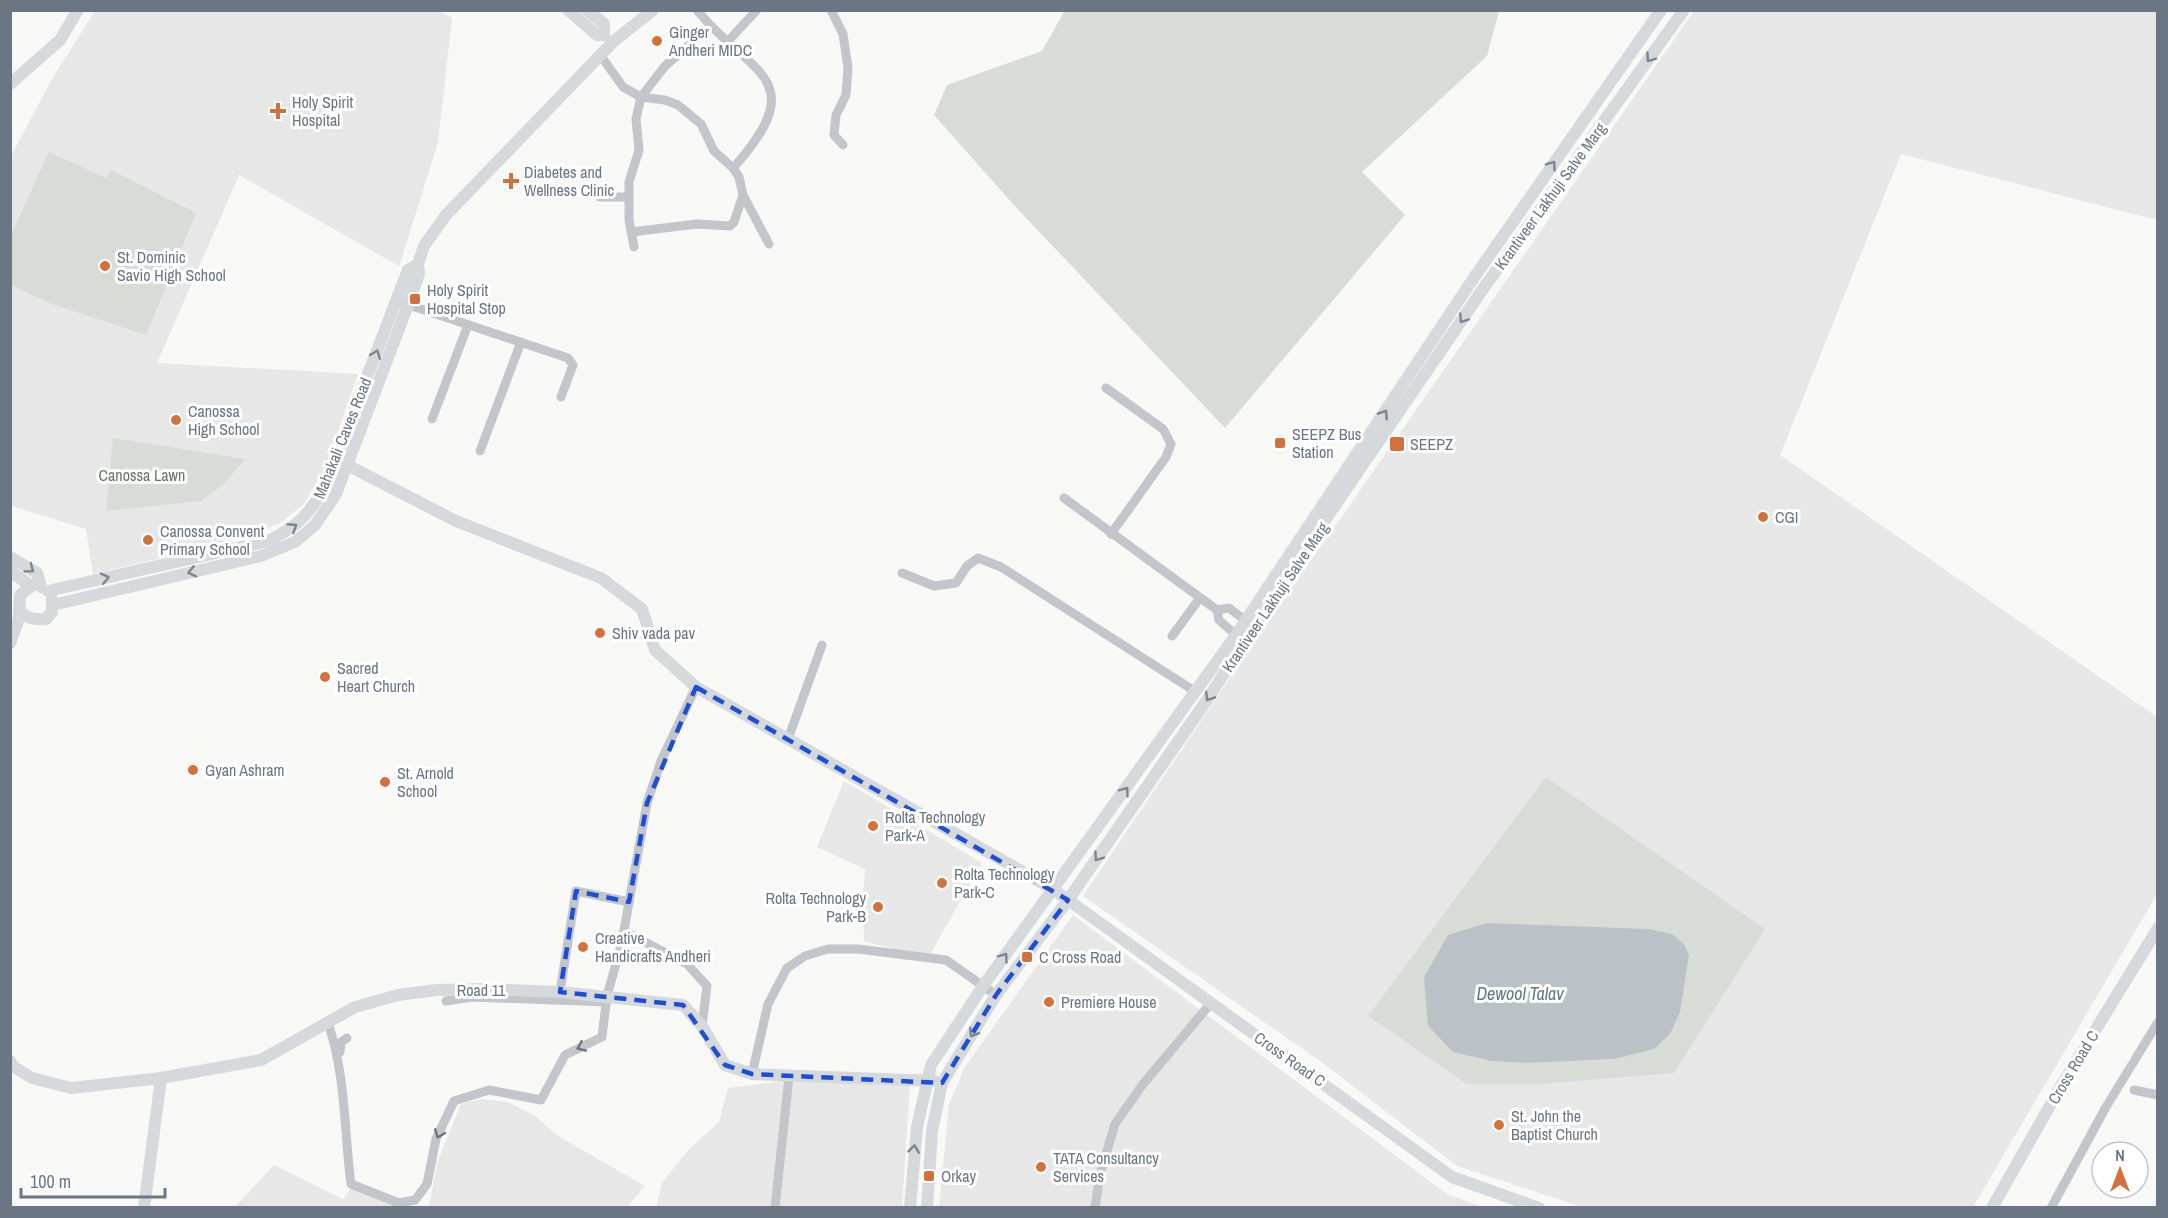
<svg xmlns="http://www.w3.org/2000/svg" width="2168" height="1218" viewBox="0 0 2168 1218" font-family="'Archivo Narrow',sans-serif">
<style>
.built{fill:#e6e7e6}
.green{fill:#d7ddd6;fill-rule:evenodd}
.water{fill:#bac2c8}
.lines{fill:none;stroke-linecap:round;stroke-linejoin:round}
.street{stroke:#c2c5c9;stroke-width:9}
.secondary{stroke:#d5d9dc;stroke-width:12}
.oneway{stroke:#7a8591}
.oneway2{stroke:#6a7684}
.marked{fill:none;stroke:#1d4ed8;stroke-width:4.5;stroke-dasharray:12 8;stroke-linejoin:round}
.poi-dot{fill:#d3713c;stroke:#fff;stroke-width:2}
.labels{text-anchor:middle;stroke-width:6;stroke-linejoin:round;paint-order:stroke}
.poi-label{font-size:16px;fill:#6a7684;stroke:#fff;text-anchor:start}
.street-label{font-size:16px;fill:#6a7684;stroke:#fff}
.park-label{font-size:16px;fill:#667765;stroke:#fff}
.water-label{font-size:18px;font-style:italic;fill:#66767f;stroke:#fff}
</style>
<rect width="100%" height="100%" fill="#f8f8f6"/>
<g class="built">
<path d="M 437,10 L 452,18 L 438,143 L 399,266 L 239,175 L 157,363 L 358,374 L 326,466 L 304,504 L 280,523 L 226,543 L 93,574 L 86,529 L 11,506 L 11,156 L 52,79 L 95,11 Z"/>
<path d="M 1694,11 L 2157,11 L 2157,220 L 1901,154 L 1780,455 L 2157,717 L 2157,894 L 1973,1207 L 1582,1207 L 1457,1166 L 1320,1061 L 1083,896 L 1257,638 Z"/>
<path d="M 844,781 L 982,863 L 928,958 L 864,941 L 863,896 L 865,869 L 817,847 Z"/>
<path d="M 1073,915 L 1447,1194 L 1482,1207 L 939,1208 L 949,1104 L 965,1067 Z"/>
<path d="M 792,1080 L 910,1084 L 902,1207 L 656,1208 L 662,1183 L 689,1149 L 719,1122 L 728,1088 Z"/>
<path d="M 481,1099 L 508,1102 L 535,1116 L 558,1136 L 645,1186 L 627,1207 L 429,1207 L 437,1163 L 461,1104 Z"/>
<path d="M 274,1165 L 343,1199 L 352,1187 L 398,1207 L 234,1208 Z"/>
</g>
<g class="green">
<path d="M 1065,10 L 1499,11 L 1487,56 L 1362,172 L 1405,215 L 1225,428 L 1013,204 L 934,115 L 947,85 L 1042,51 Z"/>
<path d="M 49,152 L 106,178 L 111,170 L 196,213 L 146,335 L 49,303 L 11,285 L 11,235 Z"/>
<path d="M 113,438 L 245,459 L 224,484 L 201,501 L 106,511 Z"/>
<path d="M 1546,777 L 1765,929 L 1674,1073 L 1540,1084 L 1467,1084 L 1368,1016 ZM 1487,923 L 1649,929 L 1672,934 L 1684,944 L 1614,1059 L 1528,1063 L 1491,1061 Z"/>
</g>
<path class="water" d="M 1487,923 L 1649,929 L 1672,934 L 1684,944 L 1689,955 L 1680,1012 L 1670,1034 L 1654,1049 L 1614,1059 L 1528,1063 L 1491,1061 L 1453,1052 L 1428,1026 L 1424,977 L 1448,935 Z"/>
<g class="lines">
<g class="street">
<path d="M 697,10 C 748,74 815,77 733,168"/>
<path d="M 831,10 L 843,34 L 848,68 L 846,95 L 836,115 L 834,135 L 843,145"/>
<path d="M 729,40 L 757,10"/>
<path d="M 601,56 L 623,87 L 641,97 L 665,100 L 678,105 L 701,124 L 714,151 L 733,168 L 739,177 L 743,195 L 769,244"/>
<path d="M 600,197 L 629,197"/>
<path d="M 631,232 L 697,224 L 730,226 L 734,222 L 743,195"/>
<path d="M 634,247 L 629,220 L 629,182 L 639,150 L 636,119 L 641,97 L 665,66 L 710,27"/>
<path d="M 403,303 L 568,358 L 573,365 L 561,397"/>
<path d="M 1106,388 L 1163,429 L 1171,444 L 1166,457 L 1111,534"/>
<path d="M 432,419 L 468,325"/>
<path d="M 480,451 L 521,342"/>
<path d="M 1064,498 L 1217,610 L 1229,608 L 1246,621"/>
<path d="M 902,573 L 934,586 L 956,583 L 967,566 L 978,558 L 1001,567 L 1196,692"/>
<path d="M 1217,610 L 1219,620 L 1236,635"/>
<path d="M 1172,636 L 1200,598"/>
<path d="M 788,739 L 822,645"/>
<path d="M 624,931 L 687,964 L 707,986 L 702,1026"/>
<path d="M 560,992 L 576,891 L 629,902 L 647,803 L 661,761 L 696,687"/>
<path d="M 446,1001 L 472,997 L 607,1002"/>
<path d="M 328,1023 C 346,1075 344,1131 351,1184 L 399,1203 L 415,1200 L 427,1184 L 436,1139 L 454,1101 L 489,1090 L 541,1100 L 565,1055 L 602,1037 L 607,996 L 622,942 L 629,902"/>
<path d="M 340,1052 L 341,1042 L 347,1038"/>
<path d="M 752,1074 L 768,1004 L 787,968 L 805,956 L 828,949 L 858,949 L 946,960 L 996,995"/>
<path d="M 2134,1090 L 2158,1095"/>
<path d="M 775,1208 L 789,1077"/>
<path d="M 1095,1208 L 1100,1174 L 1115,1124 L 1143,1084 L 1211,1003"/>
<path d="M 2051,1208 L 2106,1107 L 2158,1022"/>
</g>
<g class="secondary">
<path d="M 568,10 L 597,35 L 604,35"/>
<path d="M 587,10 L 604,24 L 604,35"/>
<path d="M 10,84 L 60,40 L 78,10"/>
<path d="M 347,465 L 456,521 L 601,578 L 642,609 L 655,650 L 696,687 L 1053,889 L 1452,1177 L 1539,1208"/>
<path d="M 10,557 L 37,573 L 41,587"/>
<path d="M 10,571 L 31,586"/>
<path d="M 48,591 L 268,541 C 298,526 309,515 325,486 L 408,270 L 418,264"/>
<path d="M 53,605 L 261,556 L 295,542 L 315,525 L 336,494 L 408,305 L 419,274 L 418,264 L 424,246 L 446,215 L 614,41 L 653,10"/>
<path d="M 19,610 C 27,619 35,620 46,619 L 52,612 L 52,599"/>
<path d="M 10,643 L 19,618 L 20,595 L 31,586"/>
<path d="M 10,1061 L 14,1067 L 32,1078 L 71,1088 L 161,1078 L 261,1060 L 355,1007 L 398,995 L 437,990 L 484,989 L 560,992 L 683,1005 L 702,1026 L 725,1065 L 752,1074 L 935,1081"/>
<path d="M 144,1208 L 161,1078"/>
<path d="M 910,1208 L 917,1127 L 931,1065 L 983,986 L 1236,635 L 1473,279 L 1661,10"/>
<path d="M 927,1208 L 932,1131 L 942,1083 L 996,995 L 1068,900 L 1207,700 L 1284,580 L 1485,286 L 1684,10"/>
<path d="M 1992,1208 L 2061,1086 L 2158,928"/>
</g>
</g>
<defs><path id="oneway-chevron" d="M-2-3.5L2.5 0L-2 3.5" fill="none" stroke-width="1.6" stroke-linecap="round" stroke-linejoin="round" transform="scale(1.5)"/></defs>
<g class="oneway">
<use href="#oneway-chevron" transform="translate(1650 58) rotate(126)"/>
<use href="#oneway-chevron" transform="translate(1552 165) rotate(-55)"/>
<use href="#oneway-chevron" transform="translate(1463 319) rotate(124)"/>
<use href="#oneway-chevron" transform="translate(376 354) rotate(-69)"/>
<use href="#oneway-chevron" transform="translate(1384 414) rotate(-57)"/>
<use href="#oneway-chevron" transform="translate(293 527) rotate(-33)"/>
<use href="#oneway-chevron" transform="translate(30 569) rotate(37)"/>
<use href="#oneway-chevron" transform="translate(192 572) rotate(167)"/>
<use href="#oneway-chevron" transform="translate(105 578) rotate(-13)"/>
<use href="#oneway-chevron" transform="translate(1209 697) rotate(123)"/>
<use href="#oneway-chevron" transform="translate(1125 791) rotate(-54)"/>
<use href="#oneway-chevron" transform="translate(1098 857) rotate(125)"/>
<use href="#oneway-chevron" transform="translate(1004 957) rotate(-54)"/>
<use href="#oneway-chevron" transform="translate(973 1033) rotate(122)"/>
<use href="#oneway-chevron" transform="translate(914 1149) rotate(-83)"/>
</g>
<g class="oneway2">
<use href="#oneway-chevron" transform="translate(581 1047) rotate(157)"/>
<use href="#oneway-chevron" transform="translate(439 1134) rotate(111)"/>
</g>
<path class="marked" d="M 696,687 L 1068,900 L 996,995 L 942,1083 L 752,1074 L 725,1065 L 683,1005 L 560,992 L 576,891 L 629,902 L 647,803 Z"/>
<g class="poi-dot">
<circle cx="657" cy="41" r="6"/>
<path d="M275 102h6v6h6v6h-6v6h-6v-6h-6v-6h6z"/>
<path d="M508 172h6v6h6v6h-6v6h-6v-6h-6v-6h6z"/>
<circle cx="105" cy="266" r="6"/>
<rect x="409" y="293" width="12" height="12" rx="3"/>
<circle cx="176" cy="420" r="6"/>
<rect x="1274" y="437" width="12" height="12" rx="3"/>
<rect x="1389" y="436" width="16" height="16" rx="3"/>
<circle cx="1763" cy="517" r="6"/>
<circle cx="148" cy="540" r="6"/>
<circle cx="600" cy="633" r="6"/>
<circle cx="325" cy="677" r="6"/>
<circle cx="193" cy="770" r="6"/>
<circle cx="385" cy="782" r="6"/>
<circle cx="873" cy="826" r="6"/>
<circle cx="942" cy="883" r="6"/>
<circle cx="878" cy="907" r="6"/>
<circle cx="583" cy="947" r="6"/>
<rect x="1021" y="951" width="12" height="12" rx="3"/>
<circle cx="1049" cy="1002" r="6"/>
<circle cx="1499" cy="1125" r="6"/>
<circle cx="1041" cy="1167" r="6"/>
<rect x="923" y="1170" width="12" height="12" rx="3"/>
</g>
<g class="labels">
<g class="poi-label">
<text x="669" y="38">Ginger<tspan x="669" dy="18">Andheri MIDC</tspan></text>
<text x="292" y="108">Holy Spirit<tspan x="292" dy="18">Hospital</tspan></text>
<text x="524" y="178">Diabetes and<tspan x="524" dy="18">Wellness Clinic</tspan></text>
<text x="117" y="263">St. Dominic<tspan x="117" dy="18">Savio High School</tspan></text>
<text x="427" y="296">Holy Spirit<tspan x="427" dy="18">Hospital Stop</tspan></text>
<text x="188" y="417">Canossa<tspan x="188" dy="18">High School</tspan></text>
<text x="1292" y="440">SEEPZ Bus<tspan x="1292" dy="18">Station</tspan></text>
<text x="1410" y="450">SEEPZ</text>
<text x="1775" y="523">CGI</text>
<text x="160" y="537">Canossa Convent<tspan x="160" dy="18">Primary School</tspan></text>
<text x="612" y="639">Shiv vada pav</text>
<text x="337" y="674">Sacred<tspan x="337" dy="18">Heart Church</tspan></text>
<text x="205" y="776">Gyan Ashram</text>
<text x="397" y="779">St. Arnold<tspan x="397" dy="18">School</tspan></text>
<text x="885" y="823">Rolta Technology<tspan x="885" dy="18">Park-A</tspan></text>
<text x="954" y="880">Rolta Technology<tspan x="954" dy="18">Park-C</tspan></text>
<text x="866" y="904" text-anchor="end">Rolta Technology<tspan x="866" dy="18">Park-B</tspan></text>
<text x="595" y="944">Creative<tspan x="595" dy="18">Handicrafts Andheri</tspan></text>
<text x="1039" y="963">C Cross Road</text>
<text x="1061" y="1008">Premiere House</text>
<text x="1511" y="1122">St. John the<tspan x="1511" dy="18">Baptist Church</tspan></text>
<text x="1053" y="1164">TATA Consultancy<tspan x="1053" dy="18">Services</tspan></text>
<text x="941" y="1182">Orkay</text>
</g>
<g class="street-label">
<text transform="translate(1550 196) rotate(-54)" y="6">Krantiveer Lakhuji Salve Marg</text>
<text transform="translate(342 438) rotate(-68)" y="6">Mahakali Caves Road</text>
<text transform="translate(1275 597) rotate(-56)" y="6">Krantiveer Lakhuji Salve Marg</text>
<text x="481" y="996">Road 11</text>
<text transform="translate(1290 1059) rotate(35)" y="6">Cross Road C</text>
<text transform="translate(2073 1067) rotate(-59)" y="6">Cross Road C</text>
</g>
<g class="park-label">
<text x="142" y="481">Canossa Lawn</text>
</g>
<g class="water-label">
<text x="1520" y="1000">Dewool Talav</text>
</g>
</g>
<rect width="2168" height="1218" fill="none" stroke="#6a7684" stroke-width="24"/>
<g transform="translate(2120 1170)"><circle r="28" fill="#ffffff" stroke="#c3c8ce" stroke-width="1.5"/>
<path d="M0-4.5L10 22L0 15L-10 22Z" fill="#d3713c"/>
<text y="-9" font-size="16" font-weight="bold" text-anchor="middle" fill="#6a7684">N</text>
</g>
<path d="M21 1188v9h144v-9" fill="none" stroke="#6a7684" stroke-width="3"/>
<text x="30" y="1188" font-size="18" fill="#6a7684" stroke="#ffffff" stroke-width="4.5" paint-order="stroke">100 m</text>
</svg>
